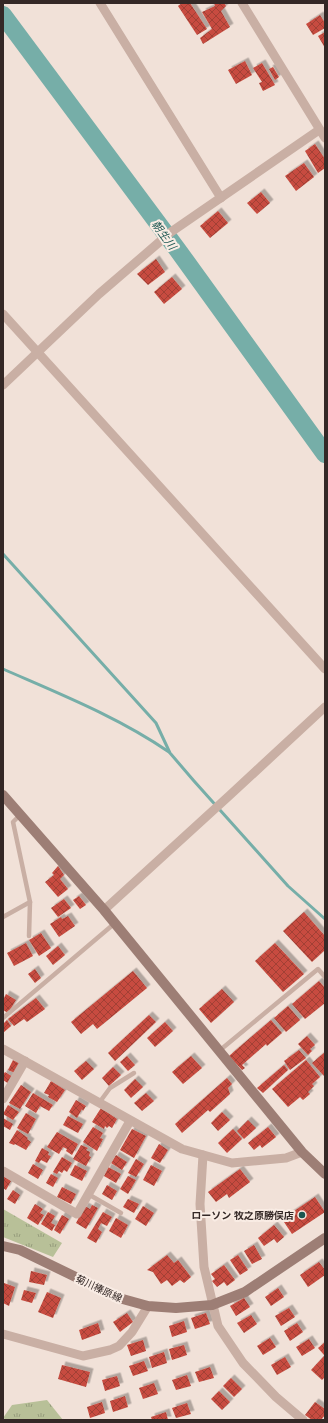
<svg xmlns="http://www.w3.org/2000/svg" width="328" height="1423" viewBox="0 0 328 1423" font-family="Arial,'Noto Sans JP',sans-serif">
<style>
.grass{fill:url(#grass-tufts)}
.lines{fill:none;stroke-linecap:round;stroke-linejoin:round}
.stream{stroke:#76aea8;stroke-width:3}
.river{stroke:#76aea8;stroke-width:18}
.building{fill:url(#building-cross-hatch);filter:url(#shadow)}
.lane{stroke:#c9afa4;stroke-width:4.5}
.street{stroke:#c9afa4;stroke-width:9}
.secondary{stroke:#9d7e75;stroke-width:10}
.poi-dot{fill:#1b5651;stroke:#f9ece4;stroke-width:1.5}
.labels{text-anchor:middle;stroke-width:4;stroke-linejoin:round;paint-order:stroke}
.poi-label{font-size:10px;font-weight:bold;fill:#342826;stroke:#f9ece4;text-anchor:end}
.street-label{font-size:10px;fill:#342826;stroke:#f9ece4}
.water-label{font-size:11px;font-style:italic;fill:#1b5651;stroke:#f9ece4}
</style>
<defs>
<pattern id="grass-tufts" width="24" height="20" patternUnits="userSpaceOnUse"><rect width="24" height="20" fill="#b8c098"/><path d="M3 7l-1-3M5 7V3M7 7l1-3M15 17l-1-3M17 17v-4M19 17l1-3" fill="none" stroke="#969c7c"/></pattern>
<pattern id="building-cross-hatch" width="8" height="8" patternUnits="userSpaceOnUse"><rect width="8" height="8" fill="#c74c3f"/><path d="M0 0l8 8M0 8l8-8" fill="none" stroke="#a23f35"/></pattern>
<filter id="shadow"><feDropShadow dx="3.5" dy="-3.5" stdDeviation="0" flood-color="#0004"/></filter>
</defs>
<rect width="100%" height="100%" fill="#f1e1d8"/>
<g class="grass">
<path d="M 3,1209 L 62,1243 L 53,1257 L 3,1237 Z"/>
<path d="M 47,1400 L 63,1420 L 7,1420 L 3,1418 L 12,1405 Z"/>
</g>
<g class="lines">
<g class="stream">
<path d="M 3,554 L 156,723 L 170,753 L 194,781 L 288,886 L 325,919"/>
<path d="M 3,669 C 60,694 118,717 169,752"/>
</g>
<path class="river" d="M 3,15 L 177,249 L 325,454"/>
</g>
<g class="building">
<path d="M 182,3 L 190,3 L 207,29 L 197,35 L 178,6 Z"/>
<path d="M 214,3 L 224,3 L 226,6 L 221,11 L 230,27 L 203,44 L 200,38 L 212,29 L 202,12 L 215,6 Z"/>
<path d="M 320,15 L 325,23 L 325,28 L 313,35 L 306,24 Z"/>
<path d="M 325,32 L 325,48 L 318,36 Z"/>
<path d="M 245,61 L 252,75 L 236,84 L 228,70 Z"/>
<path d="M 262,63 L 275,85 L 263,91 L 259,83 L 262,82 L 253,68 Z"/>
<path d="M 273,67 L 279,77 L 275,80 L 269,69 Z"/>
<path d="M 315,144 L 325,159 L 325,168 L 318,173 L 305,151 Z"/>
<path d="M 304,163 L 314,177 L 296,191 L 285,176 Z"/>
<path d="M 261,192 L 270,203 L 257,214 L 247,203 Z"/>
<path d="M 218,211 L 228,223 L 210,238 L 200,226 Z"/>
<path d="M 156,259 L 165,272 L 148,285 L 137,274 Z"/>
<path d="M 172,277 L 182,289 L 164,304 L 154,292 Z"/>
<path d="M 58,866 L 64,875 L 60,879 L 68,889 L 58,897 L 45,882 L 54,875 L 52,873 Z"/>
<path d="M 79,896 L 86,905 L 80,909 L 73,900 Z"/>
<path d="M 64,899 L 71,908 L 58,917 L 51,908 Z"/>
<path d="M 304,912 L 325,936 L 325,950 L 312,962 L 283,931 Z"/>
<path d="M 68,916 L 75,926 L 59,937 L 50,924 L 61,917 L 62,919 Z"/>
<path d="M 41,933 L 51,948 L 39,956 L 29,940 Z"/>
<path d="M 26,943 L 33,956 L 14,966 L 7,953 Z"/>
<path d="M 275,943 L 304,974 L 283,992 L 255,961 Z"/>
<path d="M 58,946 L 65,955 L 53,965 L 46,956 Z"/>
<path d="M 35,969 L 41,978 L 35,983 L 28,974 Z"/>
<path d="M 133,971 L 147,988 L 97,1029 L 93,1024 L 81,1034 L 71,1022 Z"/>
<path d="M 319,981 L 325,988 L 325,1003 L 305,1019 L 292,1004 Z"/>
<path d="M 222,989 L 234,1002 L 211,1023 L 199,1009 Z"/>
<path d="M 6,994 L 16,1000 L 8,1013 L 3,1010 L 3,1000 Z"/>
<path d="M 36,998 L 45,1009 L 27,1022 L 24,1019 L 14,1026 L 8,1019 Z"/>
<path d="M 288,1006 L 300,1020 L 286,1032 L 274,1018 Z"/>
<path d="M 149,1015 L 156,1022 L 115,1061 L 108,1053 Z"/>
<path d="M 7,1020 L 11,1026 L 3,1033 L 3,1024 Z"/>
<path d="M 271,1020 L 282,1033 L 267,1046 L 266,1044 L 242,1065 L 245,1068 L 242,1070 L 229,1056 Z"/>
<path d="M 165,1022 L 173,1031 L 155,1047 L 147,1038 Z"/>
<path d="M 307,1036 L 315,1045 L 310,1049 L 312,1051 L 308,1055 L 298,1044 Z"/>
<path d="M 299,1050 L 306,1058 L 290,1070 L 284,1061 Z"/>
<path d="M 325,1052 L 325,1077 L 312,1063 Z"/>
<path d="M 127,1056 L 135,1065 L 128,1071 L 120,1062 Z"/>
<path d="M 191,1056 L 202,1068 L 183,1084 L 172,1072 Z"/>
<path d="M 13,1060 L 20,1064 L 15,1073 L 8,1070 Z"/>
<path d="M 306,1060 L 320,1077 L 312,1084 L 314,1086 L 308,1092 L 310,1094 L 303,1100 L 300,1097 L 288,1107 L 272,1089 Z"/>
<path d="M 86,1061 L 94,1069 L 82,1080 L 74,1071 Z"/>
<path d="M 284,1065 L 288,1070 L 263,1093 L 257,1088 Z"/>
<path d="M 113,1067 L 121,1075 L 109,1086 L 102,1078 Z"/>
<path d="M 5,1072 L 13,1077 L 9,1084 L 3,1080 L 3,1075 Z"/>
<path d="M 227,1078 L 232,1084 L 228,1088 L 230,1094 L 210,1112 L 208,1110 L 182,1133 L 175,1124 Z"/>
<path d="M 135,1079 L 143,1087 L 131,1098 L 124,1090 Z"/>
<path d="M 51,1081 L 65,1090 L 57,1102 L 48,1097 L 49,1095 L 44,1093 Z"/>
<path d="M 21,1085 L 31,1092 L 20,1109 L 9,1103 Z"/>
<path d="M 33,1093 L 53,1105 L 49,1111 L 40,1106 L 36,1113 L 25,1106 Z"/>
<path d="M 146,1093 L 154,1101 L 142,1111 L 134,1103 Z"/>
<path d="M 76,1100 L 86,1106 L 83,1111 L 82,1109 L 77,1118 L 69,1112 Z"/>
<path d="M 8,1105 L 19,1112 L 13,1120 L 3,1114 Z"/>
<path d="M 101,1108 L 117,1119 L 112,1128 L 109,1126 L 107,1128 L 105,1126 L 104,1129 L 92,1122 Z"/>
<path d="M 222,1112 L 230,1120 L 218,1131 L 211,1123 Z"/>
<path d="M 26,1113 L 36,1119 L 28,1134 L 17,1128 Z"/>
<path d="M 68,1116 L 83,1124 L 78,1133 L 63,1125 Z"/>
<path d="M 3,1118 L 13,1124 L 10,1130 L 3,1126 Z"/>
<path d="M 248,1120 L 256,1128 L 244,1139 L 237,1131 Z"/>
<path d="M 93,1127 L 103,1133 L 100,1138 L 103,1139 L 97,1151 L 83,1142 Z"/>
<path d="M 268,1127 L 276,1137 L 262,1148 L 260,1145 L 254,1150 L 248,1143 Z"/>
<path d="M 132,1129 L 146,1136 L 134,1158 L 120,1150 Z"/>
<path d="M 233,1129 L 242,1139 L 227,1153 L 218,1143 Z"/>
<path d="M 17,1130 L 28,1138 L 27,1139 L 31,1142 L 26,1150 L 15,1144 L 14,1145 L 9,1143 Z"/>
<path d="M 57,1132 L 78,1144 L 72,1155 L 66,1151 L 67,1149 L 63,1147 L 59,1154 L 47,1147 Z"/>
<path d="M 159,1144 L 168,1150 L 160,1163 L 151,1158 Z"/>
<path d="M 81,1145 L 88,1148 L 86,1150 L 90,1152 L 89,1156 L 91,1157 L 86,1166 L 73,1159 Z"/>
<path d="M 42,1148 L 49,1152 L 48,1155 L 51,1156 L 47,1163 L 41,1160 L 39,1163 L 35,1161 Z"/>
<path d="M 116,1155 L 127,1162 L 122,1170 L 111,1163 Z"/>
<path d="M 62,1157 L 72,1163 L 67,1172 L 64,1170 L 62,1173 L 59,1171 L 57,1174 L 53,1172 Z"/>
<path d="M 136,1159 L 144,1164 L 136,1177 L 128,1173 Z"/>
<path d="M 33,1164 L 43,1170 L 38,1179 L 28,1173 Z"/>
<path d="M 75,1165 L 87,1171 L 82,1181 L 70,1175 Z"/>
<path d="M 151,1165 L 162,1171 L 154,1186 L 143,1180 Z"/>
<path d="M 108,1167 L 121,1174 L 116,1183 L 104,1176 Z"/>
<path d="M 240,1169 L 250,1182 L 229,1198 L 227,1194 L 216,1202 L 208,1192 Z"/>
<path d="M 51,1174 L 58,1178 L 53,1187 L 46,1183 Z"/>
<path d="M 4,1176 L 11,1181 L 6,1190 L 3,1188 Z"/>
<path d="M 128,1176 L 136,1180 L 128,1194 L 120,1189 Z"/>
<path d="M 107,1185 L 117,1191 L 112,1200 L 102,1194 Z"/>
<path d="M 62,1187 L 76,1194 L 71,1204 L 57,1197 Z"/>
<path d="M 13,1190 L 20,1195 L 15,1204 L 7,1199 Z"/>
<path d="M 315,1197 L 325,1212 L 292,1234 L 282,1219 Z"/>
<path d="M 128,1199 L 139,1204 L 134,1213 L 123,1207 Z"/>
<path d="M 35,1204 L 43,1209 L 40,1213 L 44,1215 L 38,1225 L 27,1218 Z"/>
<path d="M 92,1205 L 98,1208 L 86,1229 L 76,1223 L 85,1206 L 90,1209 Z"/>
<path d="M 143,1206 L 154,1213 L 146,1226 L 135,1219 Z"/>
<path d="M 48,1212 L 55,1216 L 51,1223 L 55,1225 L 52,1231 L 41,1224 Z"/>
<path d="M 103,1212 L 112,1217 L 107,1226 L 101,1223 L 98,1229 L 102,1232 L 96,1243 L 87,1238 Z"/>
<path d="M 62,1215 L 69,1219 L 60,1234 L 54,1230 Z"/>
<path d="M 116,1218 L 128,1225 L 121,1238 L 109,1231 Z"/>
<path d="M 274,1225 L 284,1237 L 277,1243 L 274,1239 L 264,1246 L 258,1238 Z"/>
<path d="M 254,1245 L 262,1259 L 252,1264 L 244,1251 Z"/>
<path d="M 167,1255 L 174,1263 L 178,1260 L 191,1277 L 184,1283 L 180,1280 L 172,1286 L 167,1280 L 161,1284 L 153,1272 L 147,1270 Z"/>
<path d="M 238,1255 L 248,1270 L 240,1275 L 230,1260 Z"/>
<path d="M 319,1262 L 325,1270 L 325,1275 L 308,1287 L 300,1275 Z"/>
<path d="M 224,1265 L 235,1280 L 227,1286 L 224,1282 L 217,1287 L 212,1281 L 215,1279 L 211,1274 Z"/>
<path d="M 31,1271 L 47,1275 L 44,1285 L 29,1282 Z"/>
<path d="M 4,1283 L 15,1287 L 9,1306 L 3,1303 Z"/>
<path d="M 278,1288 L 284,1297 L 271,1306 L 265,1297 Z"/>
<path d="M 24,1290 L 36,1293 L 32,1303 L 21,1300 Z"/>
<path d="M 47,1292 L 61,1298 L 53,1318 L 38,1312 Z"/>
<path d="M 244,1298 L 250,1307 L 236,1316 L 230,1306 Z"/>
<path d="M 289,1308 L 295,1317 L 281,1326 L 275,1316 Z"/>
<path d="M 127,1313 L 133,1322 L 120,1332 L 113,1322 Z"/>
<path d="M 206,1313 L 210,1324 L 195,1329 L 191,1318 Z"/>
<path d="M 251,1315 L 257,1324 L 244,1333 L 237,1323 Z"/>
<path d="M 184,1321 L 187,1332 L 172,1337 L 169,1326 Z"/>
<path d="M 98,1323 L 101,1333 L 82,1340 L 79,1330 Z"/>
<path d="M 297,1323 L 303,1332 L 290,1341 L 284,1331 Z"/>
<path d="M 270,1338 L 276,1347 L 263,1355 L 257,1346 Z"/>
<path d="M 309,1339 L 315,1348 L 302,1356 L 296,1347 Z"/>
<path d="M 143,1340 L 146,1351 L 131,1356 L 127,1345 Z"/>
<path d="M 325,1342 L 325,1354 L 324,1355 L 318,1348 Z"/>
<path d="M 184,1345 L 187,1355 L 172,1360 L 169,1349 Z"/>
<path d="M 164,1352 L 167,1363 L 152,1368 L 149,1357 Z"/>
<path d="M 324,1356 L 325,1377 L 322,1380 L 311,1370 Z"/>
<path d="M 285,1357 L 291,1367 L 277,1375 L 271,1365 Z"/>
<path d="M 144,1361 L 148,1371 L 133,1376 L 129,1366 Z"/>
<path d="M 62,1365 L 90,1372 L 86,1387 L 58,1379 Z"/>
<path d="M 210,1367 L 214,1378 L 199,1382 L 195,1372 Z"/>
<path d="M 187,1375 L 191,1386 L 176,1390 L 172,1380 Z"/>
<path d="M 117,1376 L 120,1386 L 105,1391 L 102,1380 Z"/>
<path d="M 231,1378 L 242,1389 L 234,1397 L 223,1386 Z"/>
<path d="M 154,1383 L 158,1394 L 143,1399 L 139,1388 Z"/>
<path d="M 219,1391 L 230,1402 L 222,1410 L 211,1399 Z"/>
<path d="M 125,1396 L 128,1407 L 113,1412 L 110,1401 Z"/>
<path d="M 102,1402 L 105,1413 L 90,1418 L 87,1407 Z"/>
<path d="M 315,1402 L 325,1409 L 325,1415 L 321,1420 L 312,1420 L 305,1415 Z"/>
<path d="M 187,1403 L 191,1414 L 176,1418 L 172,1408 Z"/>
<path d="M 166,1412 L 168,1420 L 152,1420 L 151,1417 Z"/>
</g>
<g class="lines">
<g class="lane">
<path d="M 20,815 L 13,822 L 30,902 L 29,936"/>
<path d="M 3,917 L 30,902"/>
<path d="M 3,1018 L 115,923"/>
<path d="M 219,1051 L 318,969 L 325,977"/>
<path d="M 99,1103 L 110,1088 L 134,1073"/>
<path d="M 88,1194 L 121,1213"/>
</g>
<g class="street">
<path d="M 100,3 L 221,198"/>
<path d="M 242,3 L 325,138"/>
<path d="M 3,314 L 325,669"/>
<path d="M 3,385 L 99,294 L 171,232 L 319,130"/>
<path d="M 104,910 L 230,795 L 325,707"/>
<path d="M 3,1049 L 182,1149 L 232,1163 L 286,1158 L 302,1152"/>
<path d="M 3,1099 L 25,1061"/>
<path d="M 203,1155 L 200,1204 L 204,1267 L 218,1326 L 243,1363 L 276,1397 L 303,1420"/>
<path d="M 3,1171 L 77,1214 L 130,1121"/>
<path d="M 3,1334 L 83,1356 L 110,1350 L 119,1346 L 132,1332 L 148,1306"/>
</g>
<g class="secondary">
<path d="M 3,795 L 104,910 L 302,1152 L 325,1174"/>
<path d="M 3,1246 L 20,1250 L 119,1298 L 148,1306 L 176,1308 L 212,1305 L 245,1292 L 325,1238"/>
</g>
</g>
<circle class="poi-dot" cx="302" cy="1215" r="4"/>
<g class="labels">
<g class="poi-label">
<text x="294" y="1219">ローソン 牧之原勝俣店</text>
</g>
<g class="street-label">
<text transform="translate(99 1288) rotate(25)" y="4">菊川榛原線</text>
</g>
<g class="water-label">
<text transform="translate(164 235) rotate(54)" y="4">朝生川</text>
</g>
</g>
<rect width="328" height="1423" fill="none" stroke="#342826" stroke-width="8"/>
</svg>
